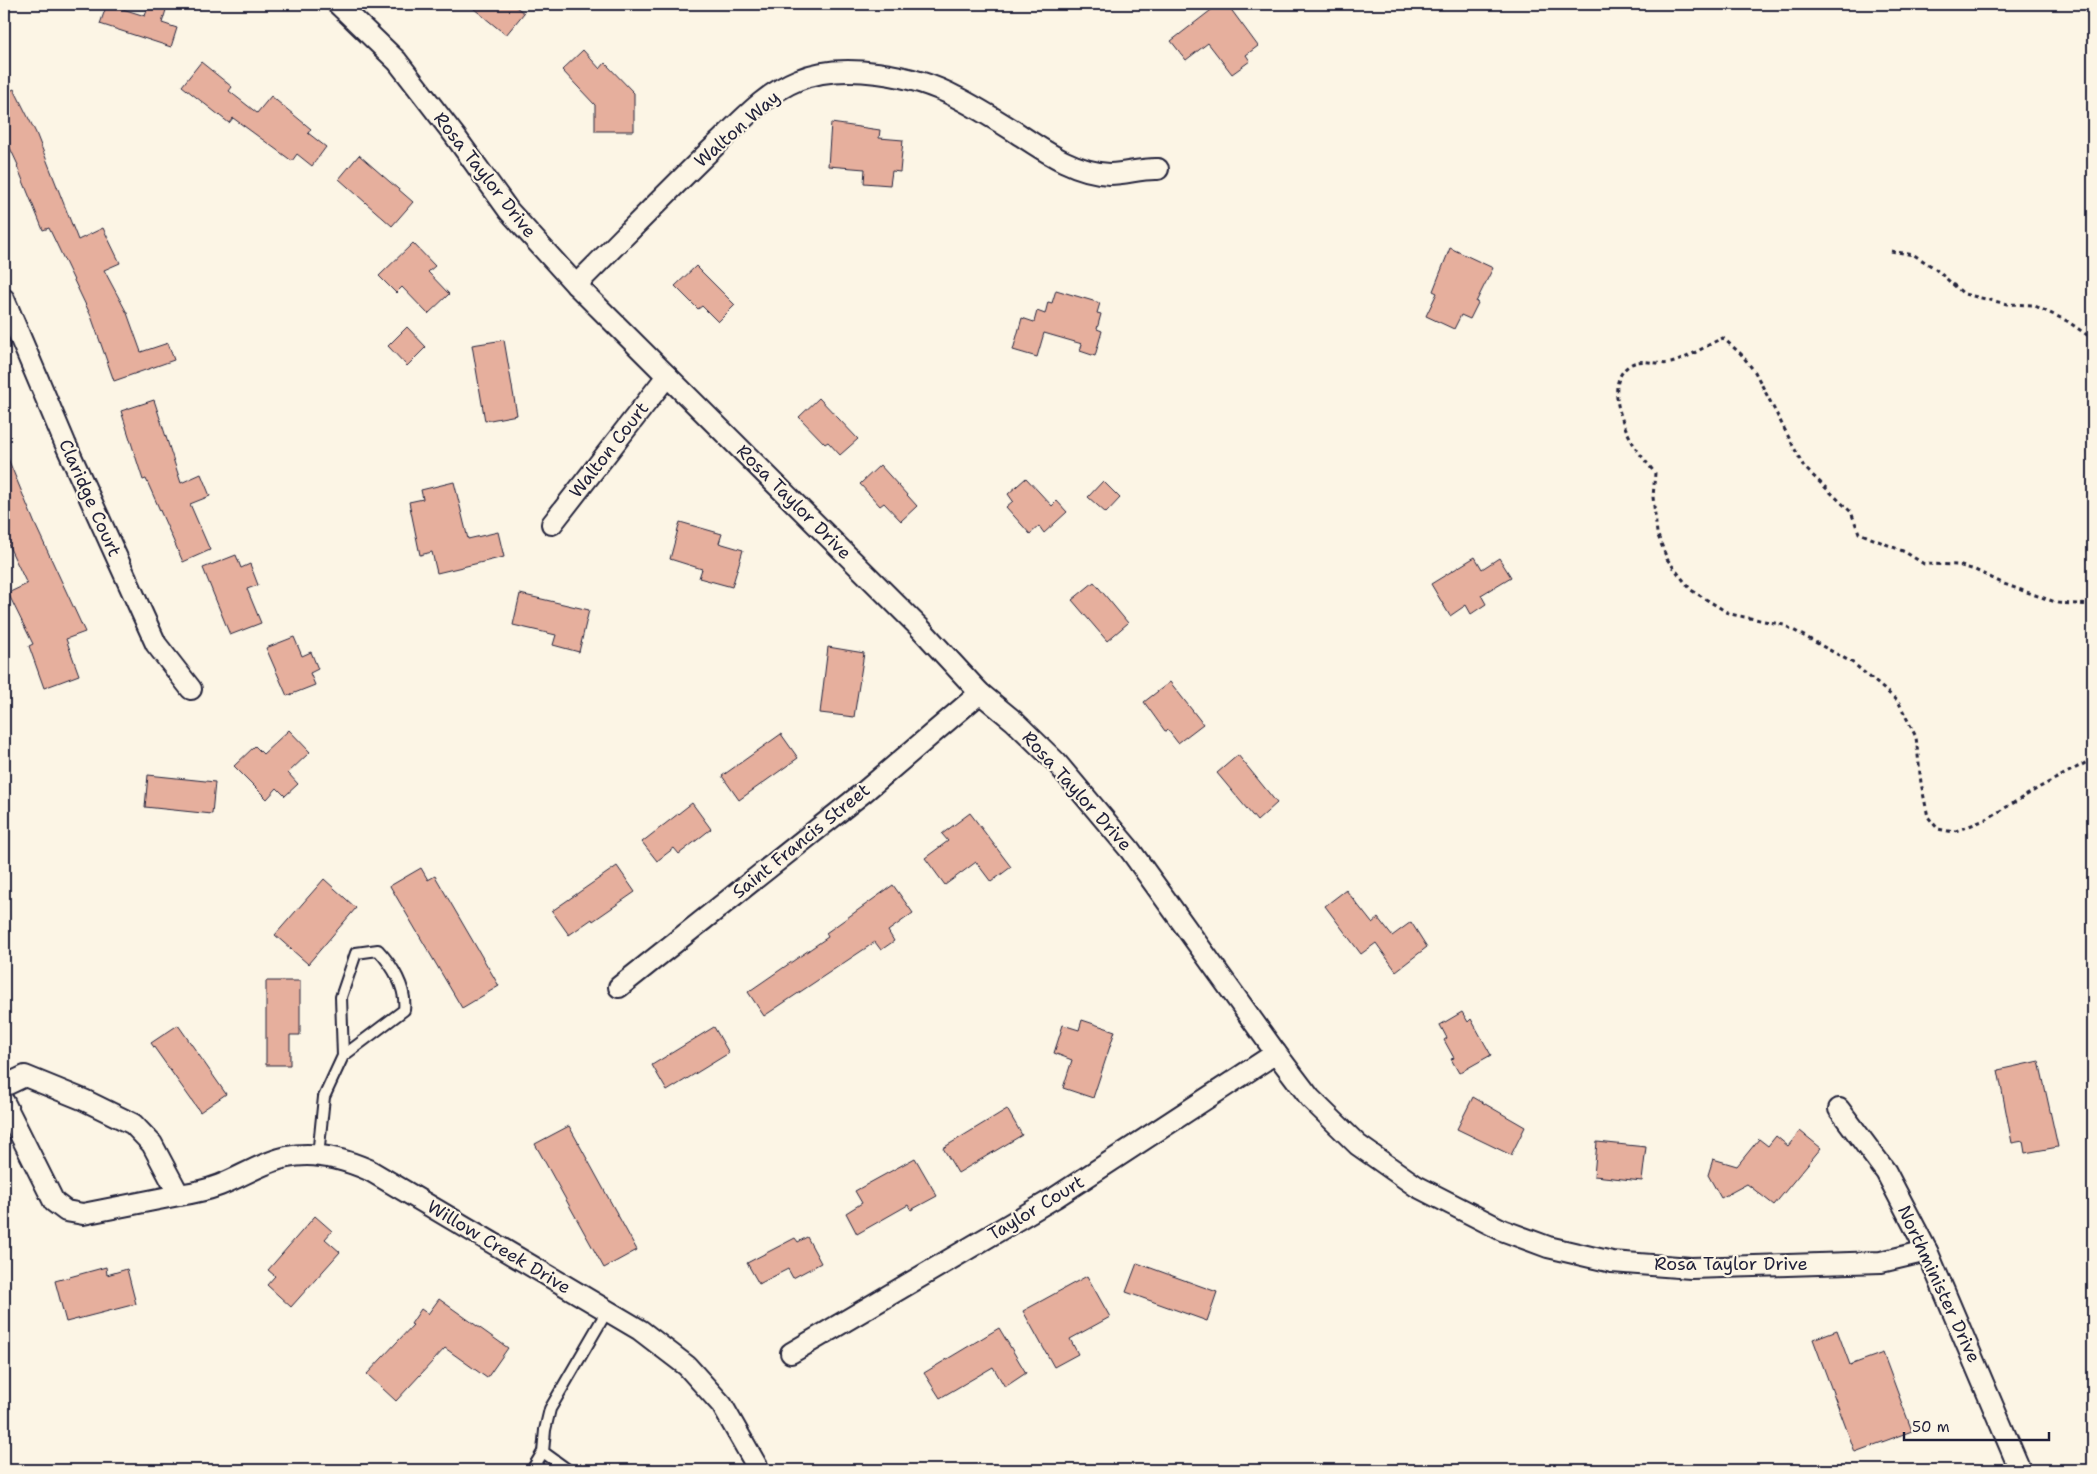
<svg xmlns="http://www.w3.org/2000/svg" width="2097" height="1474" viewBox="0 0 2097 1474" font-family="'Shantell Sans',sans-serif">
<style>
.building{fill:#e6af9d;stroke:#22223b}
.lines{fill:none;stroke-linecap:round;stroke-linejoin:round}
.lane-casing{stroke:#22223b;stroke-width:14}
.street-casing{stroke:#22223b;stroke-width:24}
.path{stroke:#22223b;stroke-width:3;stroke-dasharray:4 4;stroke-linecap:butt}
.lane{stroke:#fcf5e5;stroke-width:10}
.street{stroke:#fcf5e5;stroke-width:20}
.labels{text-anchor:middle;stroke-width:4.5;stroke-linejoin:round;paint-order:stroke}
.street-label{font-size:18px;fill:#22223b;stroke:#fcf5e5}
</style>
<rect width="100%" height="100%" fill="#fcf5e5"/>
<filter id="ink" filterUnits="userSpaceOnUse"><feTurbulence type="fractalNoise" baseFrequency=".02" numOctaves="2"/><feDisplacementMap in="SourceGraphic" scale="10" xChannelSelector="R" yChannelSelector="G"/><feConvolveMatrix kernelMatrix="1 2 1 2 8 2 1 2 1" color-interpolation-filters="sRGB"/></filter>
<g filter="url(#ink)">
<g class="building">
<path d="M 107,4 L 145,16 L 149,4 L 166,10 L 162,23 L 177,28 L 171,47 L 100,24 Z"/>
<path d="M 468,4 L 512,4 L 524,13 L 506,35 Z"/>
<path d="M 1219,4 L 1227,4 L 1258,46 L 1246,55 L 1250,61 L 1232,74 L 1208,43 L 1186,60 L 1171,41 Z"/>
<path d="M 583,50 L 600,69 L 605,63 L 634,93 L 634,131 L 595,131 L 595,105 L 562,70 Z"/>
<path d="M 201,62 L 232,87 L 229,91 L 257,113 L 271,96 L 311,129 L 308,133 L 326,147 L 312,166 L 297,154 L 292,161 L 233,118 L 229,123 L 182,86 Z"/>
<path d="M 14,89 L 36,133 L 78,240 L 103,228 L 120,263 L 104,270 L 127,313 L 141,352 L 168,343 L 174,360 L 114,381 L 91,316 L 49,228 L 43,230 L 17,166 L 18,165 L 4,135 L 4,94 Z"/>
<path d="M 831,123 L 880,130 L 879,138 L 903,140 L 900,172 L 892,171 L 890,185 L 864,183 L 865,169 L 828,166 Z"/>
<path d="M 359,155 L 413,202 L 392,226 L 339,179 Z"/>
<path d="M 413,243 L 435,266 L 428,272 L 449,294 L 428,314 L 402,287 L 396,293 L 379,276 Z"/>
<path d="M 1450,248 L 1493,268 L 1476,302 L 1478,303 L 1470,319 L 1461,315 L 1454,329 L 1426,316 L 1437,293 L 1433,291 Z"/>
<path d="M 696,266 L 735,305 L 718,322 L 702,306 L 698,309 L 675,286 Z"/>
<path d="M 1056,290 L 1100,303 L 1097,313 L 1101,314 L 1097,329 L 1102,331 L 1095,356 L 1080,351 L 1082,344 L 1044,333 L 1037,357 L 1013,350 L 1022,318 L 1034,322 L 1037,311 L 1045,314 L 1048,302 L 1052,303 Z"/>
<path d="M 407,327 L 426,347 L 407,366 L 388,346 Z"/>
<path d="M 504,340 L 517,415 L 485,421 L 472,345 Z"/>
<path d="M 819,398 L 858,439 L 840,455 L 828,442 L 825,444 L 799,417 Z"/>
<path d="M 154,400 L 181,483 L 201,474 L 210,496 L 190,504 L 210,550 L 183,562 L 146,479 L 143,480 L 121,411 Z"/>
<path d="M 4,449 L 35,524 L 85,632 L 66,639 L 79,675 L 44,688 L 29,646 L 33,644 L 8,593 L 27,584 L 4,536 Z"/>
<path d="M 880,465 L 917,506 L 901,521 L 884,503 L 880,506 L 860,484 Z"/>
<path d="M 1026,478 L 1052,506 L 1057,501 L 1067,512 L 1044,533 L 1039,526 L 1030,534 L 1006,507 L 1013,501 L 1008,494 Z"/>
<path d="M 1103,481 L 1120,498 L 1106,513 L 1088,497 Z"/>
<path d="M 454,482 L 468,539 L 498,532 L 504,557 L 437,573 L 432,552 L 420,555 L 409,502 L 423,499 L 421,490 Z"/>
<path d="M 680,522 L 722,534 L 719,543 L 743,550 L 732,587 L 699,578 L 702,569 L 670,559 Z"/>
<path d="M 236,555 L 241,568 L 250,564 L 258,585 L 247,589 L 261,623 L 230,635 L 203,568 Z"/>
<path d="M 1475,557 L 1482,569 L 1499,558 L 1511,577 L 1481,595 L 1486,604 L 1471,614 L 1466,605 L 1450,616 L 1431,584 Z"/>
<path d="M 1094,582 L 1128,623 L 1107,641 L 1072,600 Z"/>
<path d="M 520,594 L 589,610 L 579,652 L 553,645 L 556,635 L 513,625 Z"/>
<path d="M 294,637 L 302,656 L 311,652 L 318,669 L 310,673 L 315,685 L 287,696 L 266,648 Z"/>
<path d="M 828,647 L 864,653 L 854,717 L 820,713 Z"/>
<path d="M 1170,682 L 1203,724 L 1178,743 L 1168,730 L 1165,731 L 1144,702 Z"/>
<path d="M 289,730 L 310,752 L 288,773 L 298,784 L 285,796 L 277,788 L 267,799 L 234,766 L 255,746 L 263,754 Z"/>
<path d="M 781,734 L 798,758 L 739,800 L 722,776 Z"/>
<path d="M 1238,755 L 1277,803 L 1257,821 L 1217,773 Z"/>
<path d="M 148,775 L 215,782 L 212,814 L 145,807 Z"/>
<path d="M 692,803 L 711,829 L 679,854 L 674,848 L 657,861 L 642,842 Z"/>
<path d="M 970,813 L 1011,867 L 991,882 L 976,862 L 945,885 L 925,858 L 948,841 L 942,834 Z"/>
<path d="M 617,866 L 635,892 L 593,921 L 592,919 L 569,935 L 552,911 Z"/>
<path d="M 421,868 L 428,880 L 435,876 L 499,986 L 462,1008 L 390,886 Z"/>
<path d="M 324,879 L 356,908 L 308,964 L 275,935 Z"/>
<path d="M 893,885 L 913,913 L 888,931 L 894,941 L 881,950 L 875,942 L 764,1016 L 748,992 L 828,937 L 826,933 Z"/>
<path d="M 1346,890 L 1372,923 L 1378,918 L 1392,936 L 1411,922 L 1427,947 L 1396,971 L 1376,943 L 1361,954 L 1325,906 Z"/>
<path d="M 266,981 L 300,981 L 300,1035 L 290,1035 L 290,1065 L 266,1065 Z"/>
<path d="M 1462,1012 L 1468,1022 L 1471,1019 L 1491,1055 L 1459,1073 L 1451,1059 L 1454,1058 L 1444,1040 L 1447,1038 L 1440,1025 Z"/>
<path d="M 1082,1020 L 1115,1031 L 1093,1098 L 1063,1088 L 1072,1060 L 1054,1053 L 1063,1025 L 1079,1030 Z"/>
<path d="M 178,1025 L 226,1094 L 200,1112 L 151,1043 Z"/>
<path d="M 714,1027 L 729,1053 L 667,1091 L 652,1065 Z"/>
<path d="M 2039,1061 L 2058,1147 L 2025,1153 L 2023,1141 L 2012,1143 L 1998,1070 Z"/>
<path d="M 1473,1097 L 1525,1127 L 1511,1155 L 1457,1129 Z"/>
<path d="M 1007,1109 L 1022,1135 L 958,1173 L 943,1148 Z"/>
<path d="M 569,1126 L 637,1250 L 604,1268 L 535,1144 Z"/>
<path d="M 1800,1131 L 1821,1148 L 1774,1205 L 1747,1184 L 1721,1198 L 1708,1175 L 1713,1159 L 1737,1166 L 1759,1139 L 1768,1146 L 1776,1136 L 1788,1146 Z"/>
<path d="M 1597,1142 L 1646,1147 L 1642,1181 L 1594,1176 Z"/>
<path d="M 915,1158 L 937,1196 L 911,1210 L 908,1205 L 857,1234 L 846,1213 L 862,1203 L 855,1191 Z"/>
<path d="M 315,1216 L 332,1231 L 325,1239 L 340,1252 L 291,1307 L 267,1285 L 275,1276 L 268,1270 Z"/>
<path d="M 807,1237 L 821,1263 L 793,1278 L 788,1269 L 759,1284 L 747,1263 L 795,1238 L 798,1242 Z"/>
<path d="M 1137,1263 L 1217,1292 L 1207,1321 L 1126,1292 Z"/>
<path d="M 106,1267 L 107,1275 L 127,1269 L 136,1304 L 66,1322 L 55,1281 Z"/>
<path d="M 1087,1276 L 1110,1317 L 1070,1339 L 1078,1354 L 1054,1367 L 1023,1311 Z"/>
<path d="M 439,1299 L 508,1348 L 487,1378 L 445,1348 L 396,1401 L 367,1374 L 413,1325 L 411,1324 L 421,1309 L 428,1314 Z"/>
<path d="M 999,1328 L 1026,1373 L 1005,1387 L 993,1367 L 940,1398 L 924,1373 Z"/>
<path d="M 1837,1330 L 1850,1365 L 1883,1353 L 1912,1431 L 1855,1452 L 1813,1339 Z"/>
</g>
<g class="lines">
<defs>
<g id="lane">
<path d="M 318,1156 L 324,1097 L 343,1056 L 404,1010 C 407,988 392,965 378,950 L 356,953 L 341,997 L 343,1056"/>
<path d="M 532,1470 L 543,1452"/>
<path d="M 568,1470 L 543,1452 L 545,1430 L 550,1409 L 607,1311"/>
</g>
<g id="street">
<path d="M 338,4 L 397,61 L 455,136 L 509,211 L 576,285 L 919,627 L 980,693 L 1014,721 L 1056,762 L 1130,850 L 1276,1053 L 1310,1098 L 1358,1145 L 1416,1186 L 1502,1230 L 1548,1247 L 1612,1262 L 1691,1268 L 1881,1262 L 1927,1251"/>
<path d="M 576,285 C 623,238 670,189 718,143 C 742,120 766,93 798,80 C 842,61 915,75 956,97 C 976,107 995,119 1014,131 C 1043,150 1074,173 1110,174 C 1126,174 1142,168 1158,169"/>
<path d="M 4,299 L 65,443 L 156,644 L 191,689"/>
<path d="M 552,524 L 667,376"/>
<path d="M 619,987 L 864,792 L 980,693"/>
<path d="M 4,1086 L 25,1076 L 84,1100 L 133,1124 L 152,1144 L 179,1195 L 83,1214 L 66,1211 L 54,1202 L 4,1102"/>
<path d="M 1839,1109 L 1886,1172 L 1927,1251 L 2020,1470"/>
<path d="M 179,1195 C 193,1193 207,1190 220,1185 C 243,1176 263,1162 287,1157 C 315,1151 344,1159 369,1170 L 640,1330 L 687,1366 L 722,1405 L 759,1470"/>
<path d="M 791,1353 L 1056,1197 L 1276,1053"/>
</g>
</defs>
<use href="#lane" class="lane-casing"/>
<use href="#street" class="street-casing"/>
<g class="path">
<path d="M 1891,251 L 1914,255 L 1933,267 L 1964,294 L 2007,304 L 2033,305 L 2067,321 L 2093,339"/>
<path d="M 2093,605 L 2058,603 L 2004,584 L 1975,570 L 1958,565 L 1924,564 L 1905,552 L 1859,533 L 1851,512 L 1804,467 L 1755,372 L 1741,354 L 1723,338 C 1706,345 1689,358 1671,363 C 1658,366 1642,357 1630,365 C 1604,382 1622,424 1634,445 C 1640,455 1648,464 1655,473 L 1653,497 L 1657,533 L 1667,559 L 1691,590 L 1730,614 L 1784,625 L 1853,663 L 1898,701 L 1916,737 L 1921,783 L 1928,817 L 1938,829 L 1953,832 L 1985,820 L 2040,787 L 2093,759"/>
</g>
<use href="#lane" class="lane"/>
<use href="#street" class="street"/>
</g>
</g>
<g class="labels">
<g class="street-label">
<text transform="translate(737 129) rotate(-41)" y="6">Walton Way</text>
<text transform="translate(485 175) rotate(52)" y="6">Rosa Taylor Drive</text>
<text transform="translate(609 450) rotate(-52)" y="6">Walton Court</text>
<text transform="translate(90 498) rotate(66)" y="6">Claridge Court</text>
<text transform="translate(794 502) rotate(45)" y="6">Rosa Taylor Drive</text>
<text transform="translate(1077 791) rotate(48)" y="6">Rosa Taylor Drive</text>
<text transform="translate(801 841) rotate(-39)" y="6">Saint Francis Street</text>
<text transform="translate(1036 1208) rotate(-31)" y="6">Taylor Court</text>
<text transform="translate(499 1247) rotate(31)" y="6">Willow Creek Drive</text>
<text x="1731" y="1270">Rosa Taylor Drive</text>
<text transform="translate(1939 1284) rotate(65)" y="6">Northminister Drive</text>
</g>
</g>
<rect width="2097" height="1474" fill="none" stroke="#fcf5e5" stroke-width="20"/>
<rect x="10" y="10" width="2077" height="1454" fill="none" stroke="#22223b" stroke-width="2" filter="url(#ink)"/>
<path d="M1904 1432v8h145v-8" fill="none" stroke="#22223b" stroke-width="2.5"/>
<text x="1912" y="1432" font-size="15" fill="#22223b" stroke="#fcf5e5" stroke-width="4" paint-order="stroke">50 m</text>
</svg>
